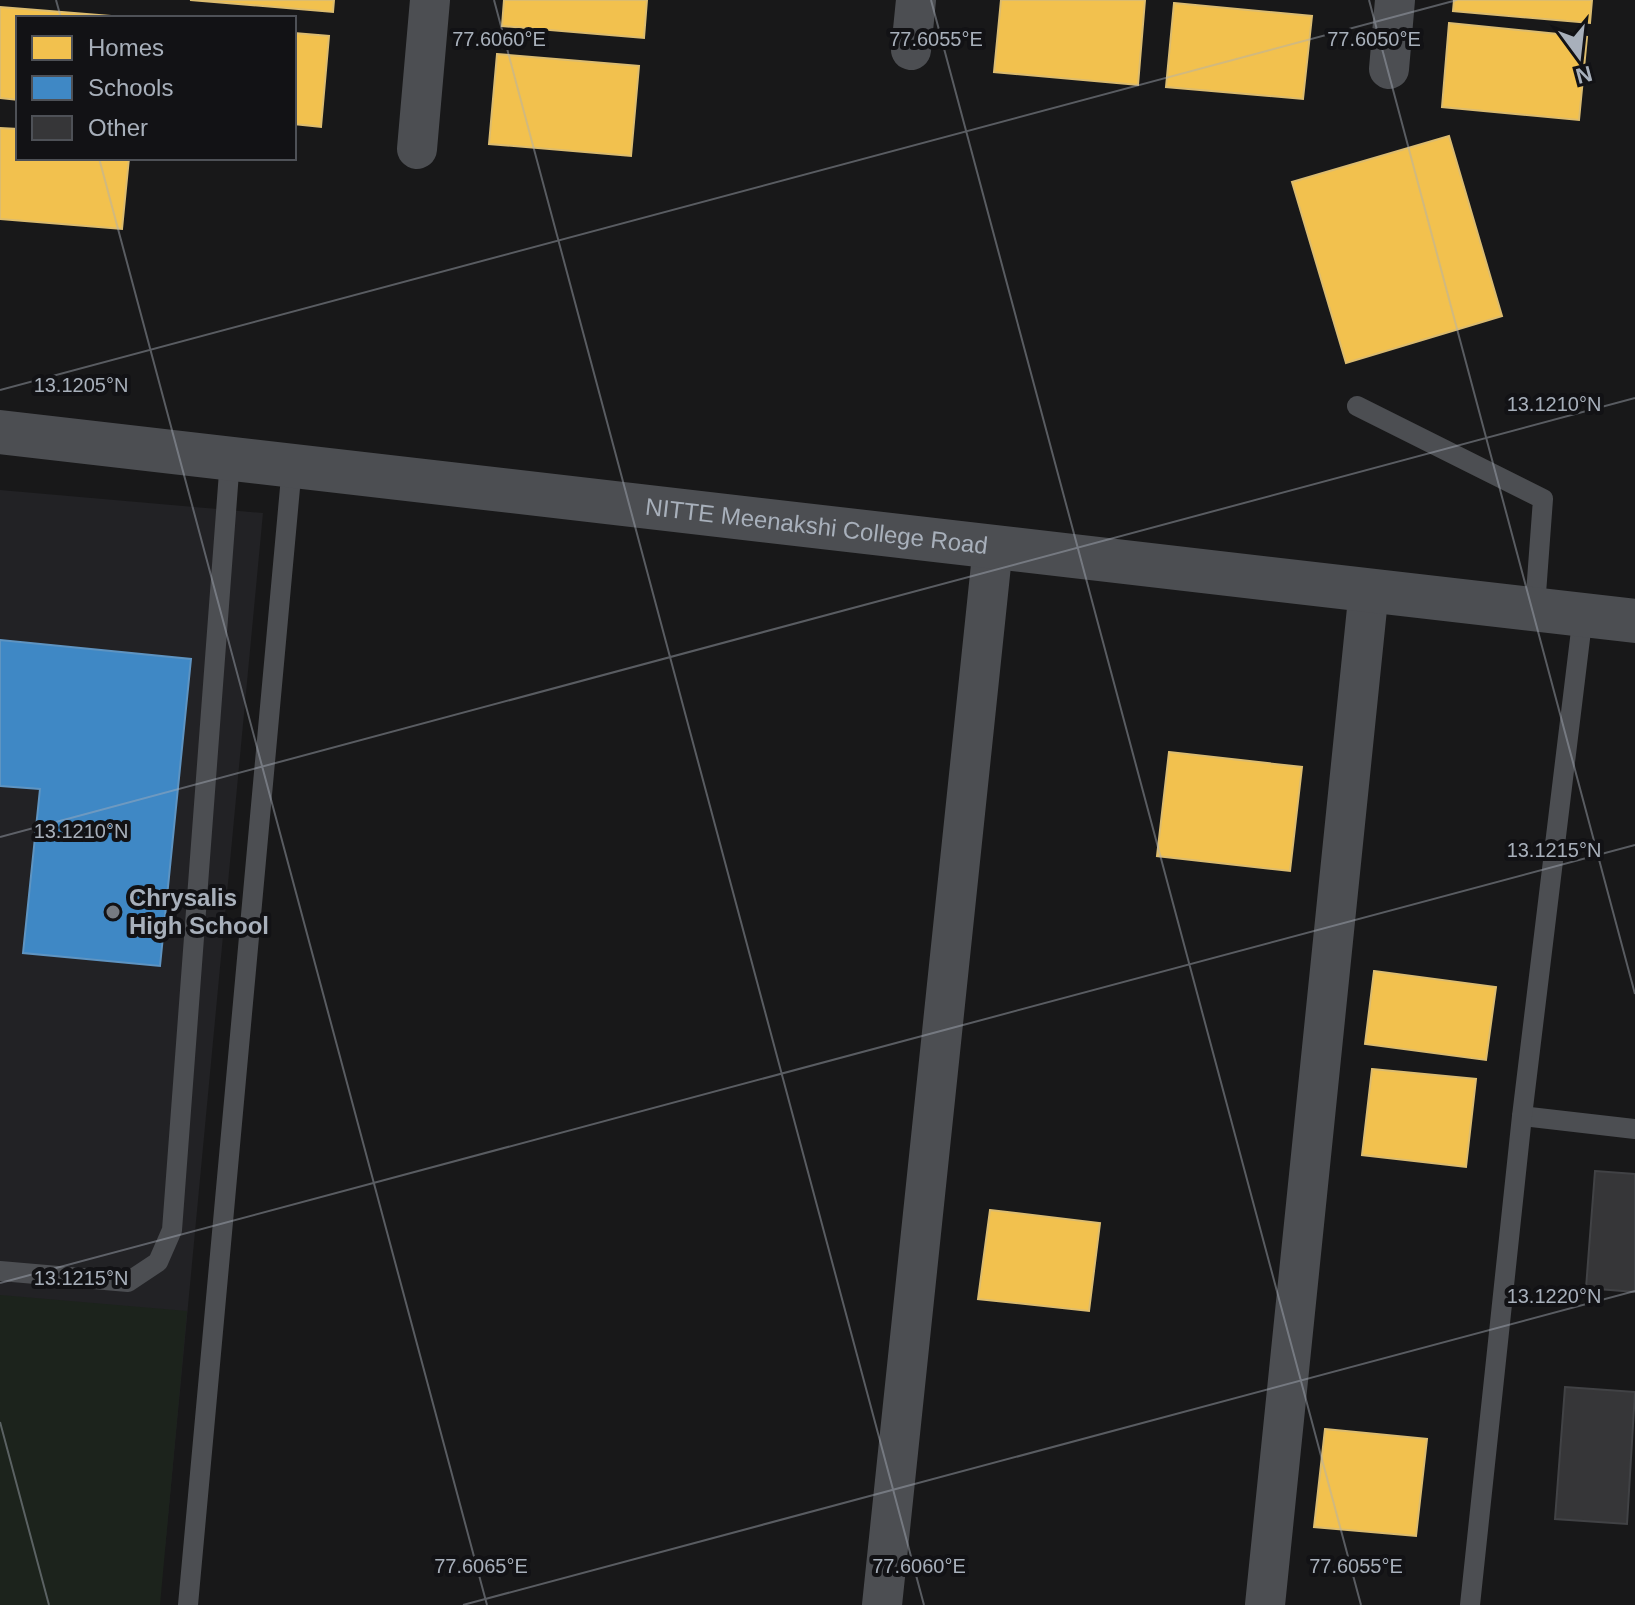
<svg xmlns="http://www.w3.org/2000/svg" width="1635" height="1605" viewBox="0 0 1635 1605" font-family="Helvetica,sans-serif">
<style>
.built{fill:#222225}
.green{fill:#1c231c}
.homes{fill:#f2c14e;stroke:#dcbc6f;stroke-width:2}
.schools{fill:#3f88c5;stroke:#5e94c2;stroke-width:2}
.building{fill:#363638;stroke:#414245;stroke-width:2}
.lines{fill:none;stroke-linecap:round;stroke-linejoin:round}
.service{stroke:#4c4e52;stroke-width:20}
.minor{stroke:#4c4e52;stroke-width:40}
.tertiary{stroke:#4c4e52;stroke-width:44}
.ticks{fill:none;stroke:#a8b0bb;stroke-width:2;stroke-opacity:0.45}
.poi-dot{fill:#767b82;stroke:#121215;stroke-width:3}
.labels{text-anchor:middle;stroke-width:8;stroke-linejoin:round;paint-order:stroke}
.street-label{font-size:24px;fill:#a8b0bb;stroke:#121215}
.poi-label{font-size:24px;font-weight:bold;fill:#a8b0bb;stroke:#121215;text-anchor:start}
.ticks-label{font-size:20px;text-anchor:middle;fill:#a8b0bb;stroke:#121215;stroke-width:8;stroke-linejoin:round;paint-order:stroke}
</style>
<rect width="100%" height="100%" fill="#181819"/>
<path class="built" d="M 0,490 L 263,513 L 165,1549 L 0,1534 Z"/>
<path class="green" d="M 0,1295 L 187,1311 L 160,1605 L 0,1605 Z"/>
<g class="homes">
<path d="M 190,0 L 334,0 L 333,12 Z"/>
<path d="M 504,0 L 647,0 L 644,38 L 502,26 Z"/>
<path d="M 1001,0 L 1145,0 L 1138,85 L 994,72 Z"/>
<path d="M 1454,0 L 1592,0 L 1590,23 L 1453,11 Z"/>
<path d="M 1174,3 L 1312,16 L 1303,99 L 1166,87 Z"/>
<path d="M 0,7 L 136,18 L 18,18 L 18,100 L 0,98 Z"/>
<path d="M 1449,23 L 1587,37 L 1579,120 L 1442,107 Z"/>
<path d="M 294,33 L 329,36 L 321,127 L 294,124 Z"/>
<path d="M 497,54 L 639,66 L 631,156 L 489,144 Z"/>
<path d="M 0,128 L 18,129 L 18,158 L 129,158 L 122,229 L 0,219 Z"/>
<path d="M 1449,136 L 1502,316 L 1346,363 L 1292,182 Z"/>
<path d="M 1169,752 L 1302,767 L 1290,871 L 1157,856 Z"/>
<path d="M 1374,971 L 1496,987 L 1486,1060 L 1365,1044 Z"/>
<path d="M 1372,1069 L 1476,1079 L 1466,1167 L 1362,1155 Z"/>
<path d="M 990,1210 L 1100,1223 L 1089,1311 L 978,1299 Z"/>
<path d="M 1325,1429 L 1427,1439 L 1416,1536 L 1314,1527 Z"/>
</g>
<path class="schools" d="M 0,640 L 191,659 L 160,966 L 23,953 L 40,789 L 0,786 Z"/>
<g class="building">
<path d="M 1595,1171 L 1635,1174 L 1635,1292 L 1586,1288 Z"/>
<path d="M 1565,1387 L 1635,1392 L 1627,1524 L 1555,1519 Z"/>
</g>
<g class="lines">
<g class="service">
<path d="M 1357,406 L 1543,499 L 1535,607"/>
<path d="M 1522,1116 L 1635,1129"/>
<path d="M 0,1271 L 128,1282 L 158,1262 L 172,1230 L 230,459"/>
<path d="M 188,1605 L 292,466"/>
<path d="M 1470,1605 L 1522,1116 L 1583,614"/>
</g>
<g class="minor">
<path d="M 911,50 L 916,0"/>
<path d="M 1389,69 L 1395,0"/>
<path d="M 417,149 L 430,0"/>
<path d="M 882,1605 L 993,546"/>
<path d="M 1265,1605 L 1369,589"/>
</g>
<path class="tertiary" id="s1" d="M 0,432 L 1635,621"/>
</g>
<path class="ticks" d="M 56,0 L 61,18M 494,0 L 924,1605M 931,0 L 1361,1605M 1369,0 L 1635,994M 99,158 L 487,1605M 0,390 L 1457,0M 0,837 L 1635,398M 0,1283 L 1635,845M 0,1422 L 49,1605M 463,1605 L 1635,1291"/>
<circle class="poi-dot" cx="113" cy="912" r="8"/>
<g class="labels">
<g class="street-label">
<text dy="8" stroke="none"><textPath href="#s1" startOffset="822">NITTE Meenakshi College Road</textPath></text>
</g>
<g class="poi-label">
<text x="129" y="906">Chrysalis<tspan x="129" dy="28">High School</tspan></text>
</g>
</g>
<g class="ticks-label">
<text x="499" y="46">77.6060°E</text>
<text x="936" y="46">77.6055°E</text>
<text x="1374" y="46">77.6050°E</text>
<text x="81" y="392">13.1205°N</text>
<text x="1554" y="411">13.1210°N</text>
<text x="81" y="838">13.1210°N</text>
<text x="1554" y="857">13.1215°N</text>
<text x="81" y="1285">13.1215°N</text>
<text x="1554" y="1303">13.1220°N</text>
<text x="481" y="1573">77.6065°E</text>
<text x="919" y="1573">77.6060°E</text>
<text x="1356" y="1573">77.6055°E</text>
</g>
<rect x="16" y="16" width="280" height="144" fill="#121215" stroke="#4e5157" stroke-width="2"/>
<rect x="32" y="36" width="40" height="24" fill="#f2c14e" stroke="#4e5157" stroke-width="2"/>
<text x="88" y="56" font-size="24" fill="#a8b0bb">Homes</text>
<rect x="32" y="76" width="40" height="24" fill="#3f88c5" stroke="#4e5157" stroke-width="2"/>
<text x="88" y="96" font-size="24" fill="#a8b0bb">Schools</text>
<rect x="32" y="116" width="40" height="24" fill="#363638" stroke="#4e5157" stroke-width="2"/>
<text x="88" y="136" font-size="24" fill="#a8b0bb">Other</text>
<g transform="translate(1579 56) rotate(165)" stroke="#121215" stroke-width="6" paint-order="stroke">
<path d="M0-6L14 30L0 20L-14 30Z" fill="#a8b0bb"/>
<text y="-12" font-size="22" font-weight="bold" text-anchor="middle" fill="#a8b0bb">N</text>
</g>
</svg>
